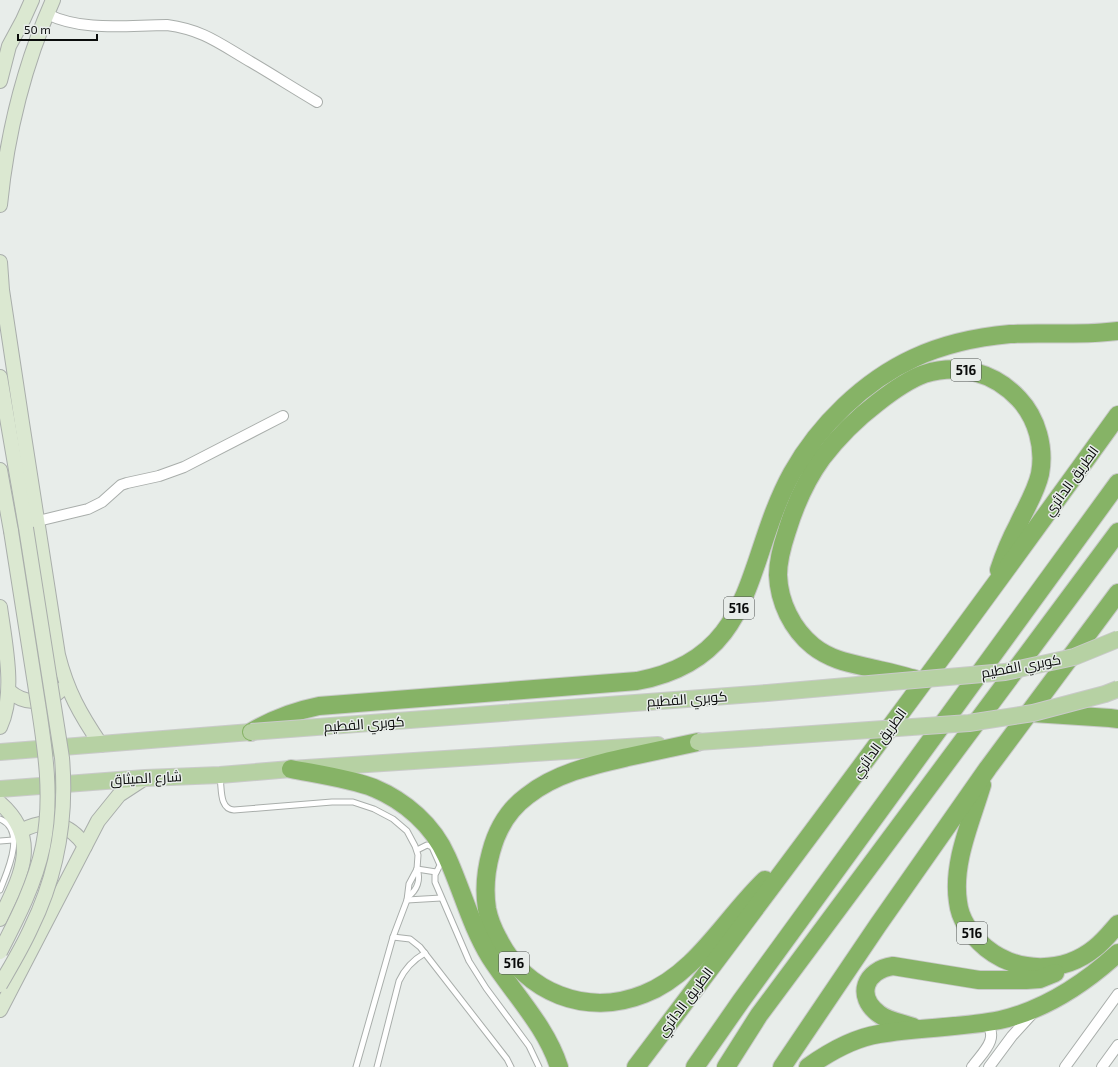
<svg xmlns="http://www.w3.org/2000/svg" width="1118" height="1067" viewBox="0 0 1118 1067" font-family="'Exo 2',Cairo,sans-serif">
<style>
.lines{fill:none;stroke-linecap:round;stroke-linejoin:round}
.lane-casing{stroke:#a9aeab;stroke-width:7}
.street-casing{stroke:#a9aeab;stroke-width:12}
.secondary-casing{stroke:#a9aeab;stroke-width:16}
.primary-casing{stroke:#c9cac9;stroke-width:18}
.highway-casing{stroke:#c9cac9;stroke-width:20}
.lane{stroke:#fff;stroke-width:5}
.street{stroke:#fff;stroke-width:10}
.secondary{stroke:#dbe8d1;stroke-width:14}
.primary{stroke:#b6d1a3;stroke-width:16}
.highway{stroke:#86b366;stroke-width:18}
.secondary-bridge-casing{stroke:#a9aeab;stroke-width:16;stroke-linecap:butt}
.primary-bridge-casing{stroke:#c9cac9;stroke-width:18;stroke-linecap:butt}
.secondary-bridge{stroke:#dbe8d1;stroke-width:14}
.primary-bridge{stroke:#b6d1a3;stroke-width:16}
.labels{text-anchor:middle;stroke-width:3;stroke-linejoin:round;paint-order:stroke}
.shield{fill:#e8edea;stroke:#4d504e;stroke-width:1}
.shield-label{font-size:13px;font-weight:bold;fill:#0a0c0b}
.street-label{font-size:14px;fill:#0a0c0b;stroke:#e8edea}
</style>
<rect width="100%" height="100%" fill="#e8edea"/>
<g class="lines">
<defs>
<g id="lane">
<path d="M 220,778 C 222,788 219,809 234,810 L 332,802 L 353,802 L 374,809 L 393,819 L 407,831 L 415,846 L 418,855 L 417,869 L 409,884 L 407,900 L 393,937 L 356,1067"/>
<path d="M 0,819 C 27,830 7,872 0,890"/>
<path d="M 0,841 L 13,840"/>
<path d="M 417,850 L 427,845 L 432,847 L 440,865 L 435,875 L 435,882 L 469,961 L 486,988 L 529,1046 L 539,1067"/>
<path d="M 417,869 L 436,872"/>
<path d="M 408,897 C 417,890 421,880 417,869"/>
<path d="M 407,900 L 441,898"/>
<path d="M 393,937 L 410,939 L 420,947 L 507,1059 L 511,1067"/>
<path d="M 377,1067 L 399,981 C 405,968 413,960 425,953"/>
</g>
<g id="street">
<path d="M 47,14 C 83,32 128,25 167,25 C 204,30 220,44 251,62 C 273,75 295,89 317,102"/>
<path d="M 38,521 L 88,509 L 102,502 L 121,485 L 127,483 L 159,476 L 184,467 L 283,416"/>
<path d="M 972,1067 C 982,1053 1001,1038 985,1022"/>
<path d="M 989,1067 L 1012,1036 L 1033,1013"/>
<path d="M 1065,1067 L 1118,994"/>
<path d="M 1102,1067 L 1118,1045"/>
</g>
<g id="secondary">
<path d="M 0,81 L 9,46 L 23,20 L 32,0"/>
<path d="M 0,205 C 7,134 24,65 53,0"/>
<path d="M 0,262 L 2,290 L 22,423 L 58,655 C 67,691 80,714 101,745"/>
<path d="M 0,377 L 26,528"/>
<path d="M 0,470 L 11,531"/>
<path d="M 0,607 C 5,644 16,693 0,727"/>
<path d="M 9,691 C 25,705 46,705 62,689"/>
<path d="M 0,803 C 42,840 20,877 0,919"/>
<path d="M 21,831 C 45,817 70,823 85,846"/>
<path d="M 0,1010 L 98,821 L 119,795 L 145,778"/>
</g>
<g id="primary">
<path d="M 0,752 L 251,732"/>
<path d="M 0,789 L 145,778 L 220,775 L 291,769 L 658,745"/>
</g>
<g id="highway">
<path d="M 915,679 C 903,676 891,672 879,670 C 856,664 833,662 813,646 C 792,629 779,602 778,575 C 778,560 782,546 787,531 C 795,505 806,480 822,458 C 838,437 856,419 877,403 C 891,392 907,380 924,374 C 959,363 994,372 1019,399 C 1037,418 1045,448 1040,474 C 1036,492 1025,509 1018,525 C 1010,540 1004,555 999,570"/>
<path d="M 1033,713 L 1110,718 L 1118,719"/>
<path d="M 251,732 C 273,719 294,711 319,706 L 637,681 C 758,659 744,560 792,473 C 819,425 864,381 914,358 C 944,344 977,337 1010,334 C 1046,332 1082,336 1118,331"/>
<path d="M 698,742 C 674,747 651,752 628,757 C 593,765 556,773 527,796 C 508,810 497,829 491,852 C 486,870 484,890 487,909 C 489,919 493,929 498,938 C 525,993 587,1017 644,994 C 696,974 726,917 765,880"/>
<path d="M 291,769 C 316,774 351,779 374,788 C 405,801 433,825 447,857 C 462,890 471,926 490,957 C 513,993 546,1026 559,1067"/>
<path d="M 982,785 C 971,822 952,863 958,902 C 960,920 972,936 986,948 C 1017,973 1063,974 1095,948 C 1104,941 1111,932 1118,924"/>
<path d="M 913,1027 C 902,1023 888,1021 879,1014 C 855,996 865,970 893,966 L 979,980 L 1026,980 L 1040,979 L 1055,973"/>
<path d="M 636,1067 C 799,851 960,635 1118,415"/>
<path d="M 695,1067 L 741,1001 L 1118,483"/>
<path d="M 726,1067 L 759,1015 L 1118,532"/>
<path d="M 782,1067 L 878,925 L 988,768 L 1118,593"/>
<path d="M 808,1067 C 829,1052 854,1038 879,1034 C 919,1027 960,1028 1000,1020 C 1045,1010 1084,984 1118,953"/>
</g>
</defs>
<use href="#lane" class="lane-casing"/>
<use href="#street" class="street-casing"/>
<use href="#secondary" class="secondary-casing"/>
<use href="#primary" class="primary-casing"/>
<use href="#highway" class="highway-casing"/>
<use href="#lane" class="lane"/>
<use href="#street" class="street"/>
<use href="#secondary" class="secondary"/>
<use href="#primary" class="primary"/>
<use href="#highway" class="highway"/>
<defs>
<g id="secondary-bridge">
<path d="M 0,952 C 18,917 35,884 43,846 C 54,791 43,737 35,684 C 27,633 19,582 11,531"/>
<path d="M 0,985 C 11,966 22,948 31,928 C 57,875 67,817 62,758 L 26,528"/>
</g>
<g id="primary-bridge">
<path d="M 251,732 L 767,693 L 1005,672 L 1074,657 L 1118,639"/>
<path d="M 698,742 L 969,723 L 1033,713 L 1105,694 L 1118,689"/>
</g>
</defs>
<use href="#secondary-bridge" class="secondary-bridge-casing"/>
<use href="#primary-bridge" class="primary-bridge-casing"/>
<use href="#secondary-bridge" class="secondary-bridge"/>
<use href="#primary-bridge" class="primary-bridge"/>
</g>
<g class="labels">
<g class="shield">
<rect x="951" y="359" width="30" height="22" rx="3"/>
<rect x="724" y="597" width="30" height="22" rx="3"/>
<rect x="957" y="922" width="30" height="22" rx="3"/>
<rect x="499" y="952" width="30" height="22" rx="3"/>
</g>
<g class="shield-label">
<text x="966" y="375">516</text>
<text x="739" y="613">516</text>
<text x="972" y="938">516</text>
<text x="514" y="968">516</text>
</g>
<g class="street-label">
<text transform="translate(1071 481) rotate(-54)" y="5">الطريق الدائري</text>
<text transform="translate(1021 666) rotate(-10)" y="5">كوبري الفطيم</text>
<text transform="translate(687 699) rotate(-4)" y="5">كوبري الفطيم</text>
<text transform="translate(364 724) rotate(-4)" y="5">كوبري الفطيم</text>
<text transform="translate(879 743) rotate(-54)" y="5">الطريق الدائري</text>
<text transform="translate(146 778) rotate(-3)" y="5">شارع الميثاق</text>
<text transform="translate(685 1002) rotate(-53)" y="5">الطريق الدائري</text>
</g>
</g>
<path d="M18 34v6h79v-6" fill="none" stroke="#0a0c0b" stroke-width="2"/>
<text x="24" y="34" font-size="12" fill="#0a0c0b" stroke="#e8edea" stroke-width="3" paint-order="stroke">50 m</text>
</svg>
